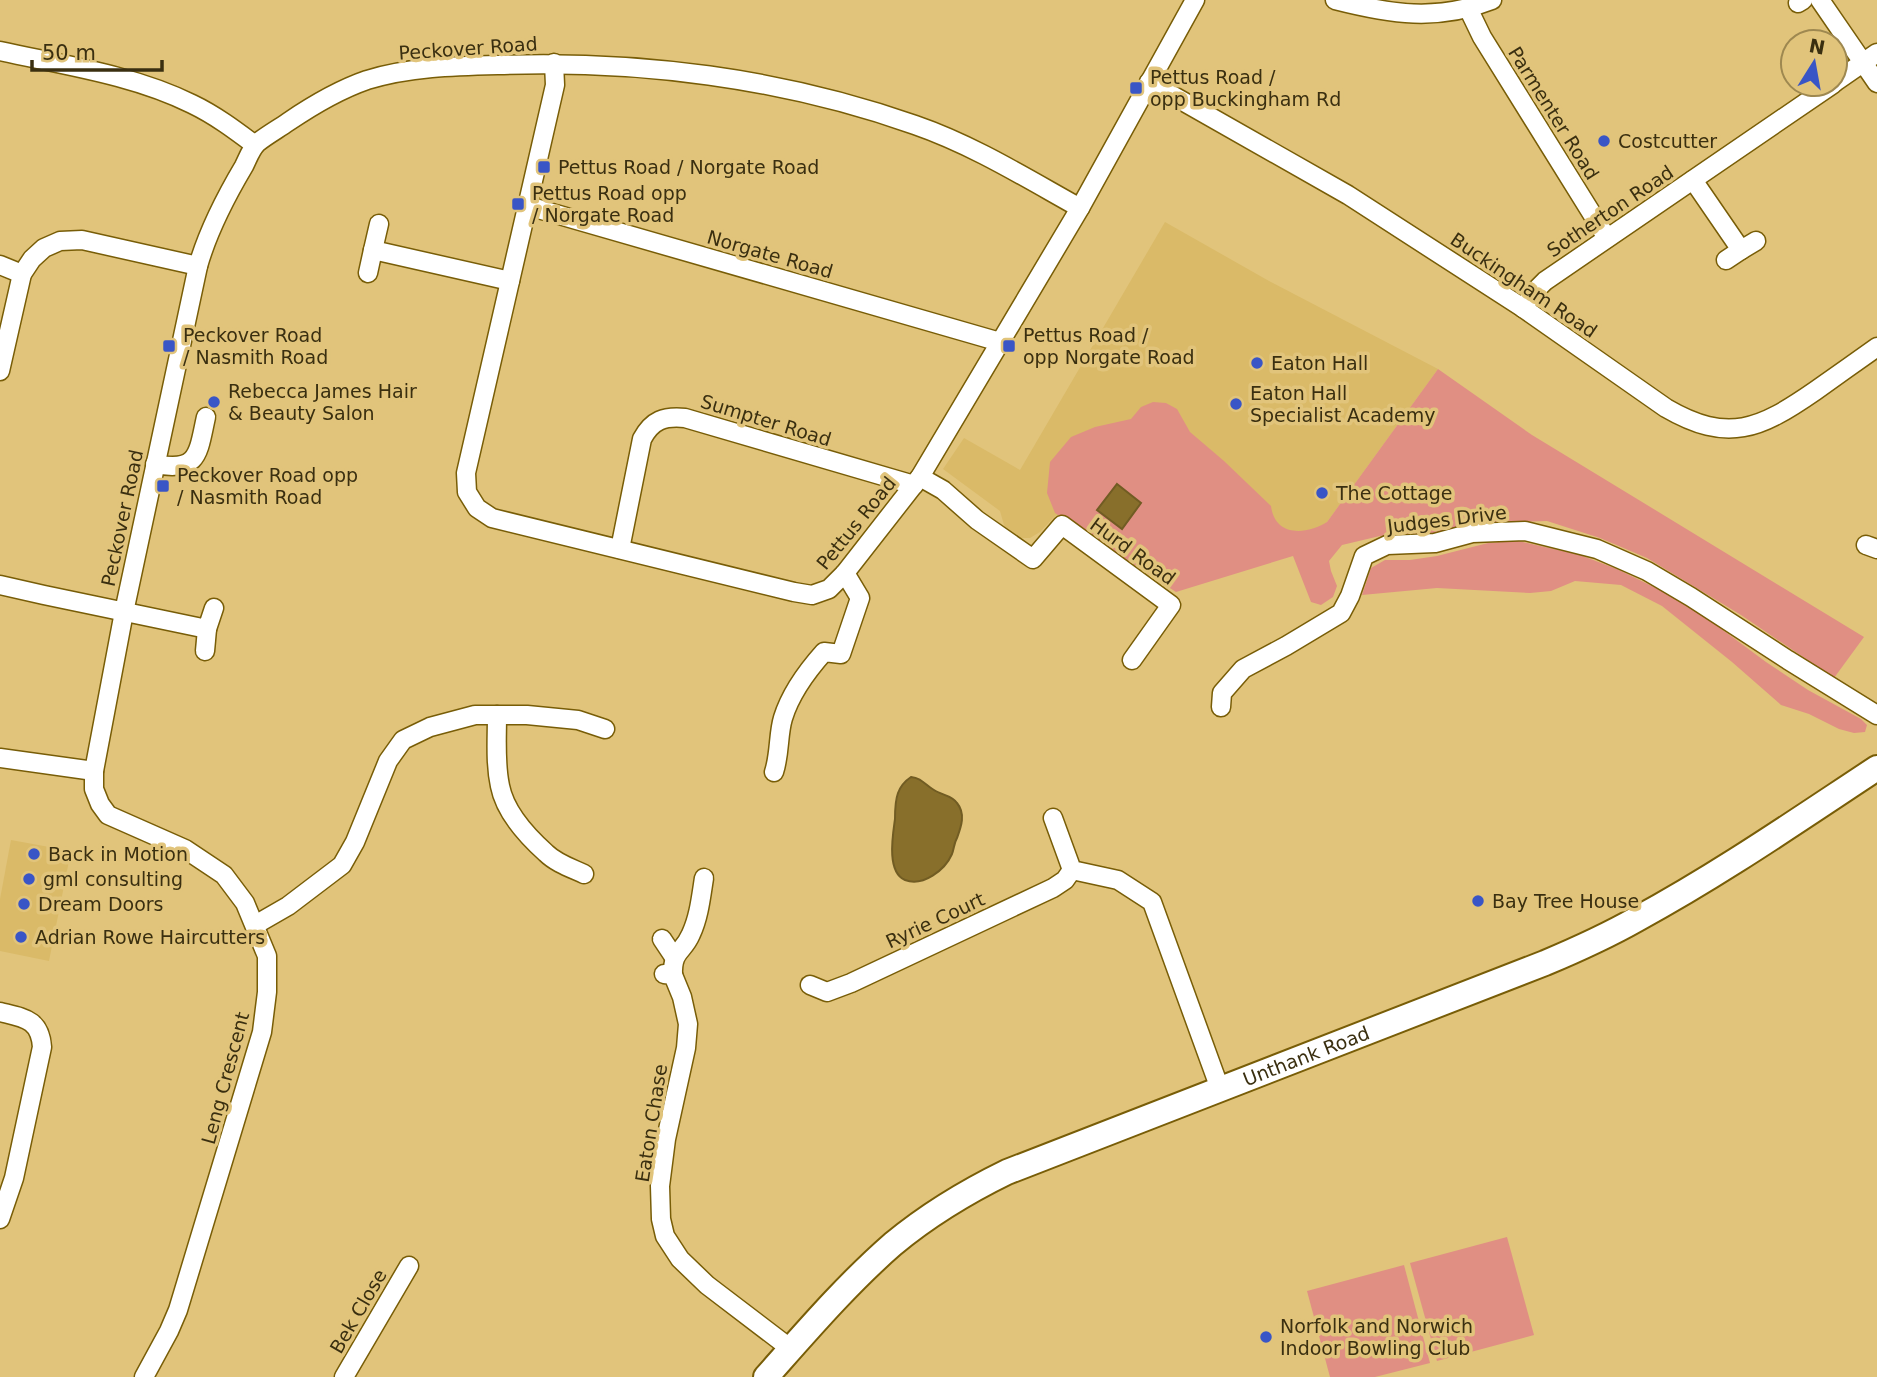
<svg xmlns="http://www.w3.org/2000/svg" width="1877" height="1377" viewBox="0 0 1877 1377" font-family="'DejaVu Sans',sans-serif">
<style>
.built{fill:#daba68}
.green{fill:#e08f83}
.water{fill:#886f2b;stroke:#715c23;stroke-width:2}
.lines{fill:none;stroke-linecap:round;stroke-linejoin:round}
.street-casing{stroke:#785d07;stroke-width:21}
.secondary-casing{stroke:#785d07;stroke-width:28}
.street{stroke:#fff;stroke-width:18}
.secondary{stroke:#fff;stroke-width:24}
.poi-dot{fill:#3955c6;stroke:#e1c47b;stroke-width:2.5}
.labels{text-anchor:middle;stroke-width:7;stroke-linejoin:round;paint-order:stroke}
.street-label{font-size:19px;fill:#3a2f10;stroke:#e1c47b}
.poi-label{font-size:19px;fill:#3a2f10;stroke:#e1c47b;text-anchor:start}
</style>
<rect width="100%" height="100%" fill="#e1c47b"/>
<g class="built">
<path d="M 1165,222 L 1269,281 L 1438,369 L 1327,522 L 1312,537 L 1063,514 L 1055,516 L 1040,532 L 1030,538 L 1018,538 L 1010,533 L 1004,525 L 1000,511 L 943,469 L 964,438 L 1020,470 Z"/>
<path d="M 11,840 L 71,851 L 49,961 L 0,951 L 0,899 Z"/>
</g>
<g class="green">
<path d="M 1438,369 L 1532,435 L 1864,637 L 1834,678 L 1741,615 L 1647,558 L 1600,538 L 1547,521 L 1478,523 L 1433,534 L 1380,536 L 1342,545 L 1329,561 L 1331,571 L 1337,586 L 1333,597 L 1321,605 L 1311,602 L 1293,556 L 1176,592 L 1055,513 L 1047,493 L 1050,462 L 1071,437 L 1095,427 L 1131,419 L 1141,407 L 1153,402 L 1166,403 L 1177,409 L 1190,432 L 1224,461 L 1271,506 C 1275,537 1306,535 1327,522 Z"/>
<path d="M 1518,541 L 1580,555 L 1617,569 L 1662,591 L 1708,619 L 1766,662 L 1808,690 L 1861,719 L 1867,725 L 1865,732 L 1854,733 L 1839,729 L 1809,714 L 1781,705 L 1732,662 L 1662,606 L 1621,585 L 1575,581 L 1551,591 L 1530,593 L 1437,588 L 1362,595 L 1371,568 L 1385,560 L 1410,560 L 1437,556 L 1488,543 Z"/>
<path d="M 1507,1237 L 1534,1335 L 1437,1361 L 1410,1263 Z"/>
<path d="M 1404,1265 L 1430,1363 L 1375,1377 L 1330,1377 L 1307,1291 Z"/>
</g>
<g class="water">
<path d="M 1117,484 L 1141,503 L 1122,529 L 1097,510 Z"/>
<path d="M 911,777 C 922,778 925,785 934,790 C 941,795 952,795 957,803 C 966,814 961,827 957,838 C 954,843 954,849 952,854 C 945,870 923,887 905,880 C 886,872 893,834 895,819 C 895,811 895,801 898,793 C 901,785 905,781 911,777 Z"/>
</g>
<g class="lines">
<defs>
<g id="street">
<path d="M 1335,0 C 1390,14 1437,22 1492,0"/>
<path d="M 1820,0 L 1877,83"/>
<path d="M 1798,3 L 1803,0"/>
<path d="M 1468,8 L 1482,37 L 1607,238"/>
<path d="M 0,51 C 63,65 134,75 192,104 C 215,115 235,130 255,145"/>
<path d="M 554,63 L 555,85 L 466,473 L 467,492 L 477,508 L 492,518 L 794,592 L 812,595 L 829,589 L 845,573 L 920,477 L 1080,208 L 1195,0"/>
<path d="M 1149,82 L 1348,195 L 1523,308 L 1666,408 C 1728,444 1760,429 1815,391 C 1836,376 1856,362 1877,347"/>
<path d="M 1835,82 L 1877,53"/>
<path d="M 1693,180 L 1741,250 L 1756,241"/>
<path d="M 528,206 L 1000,342"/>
<path d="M 379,224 L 373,250 L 510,281"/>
<path d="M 1726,260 L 1741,250"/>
<path d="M 0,265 L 22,274"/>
<path d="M 368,273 L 373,250"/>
<path d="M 1523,308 L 1534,292 L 1545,281 L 1833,84"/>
<path d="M 0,371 L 22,274 L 32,259 L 44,248 L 60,241 L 82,240 L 198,266"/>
<path d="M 155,464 C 199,473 198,453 206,417"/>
<path d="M 920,477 L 943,490 L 977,520 L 1033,559 L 1062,525 L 1171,605 L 1132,660"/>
<path d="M 1866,545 L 1877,549"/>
<path d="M 620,549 L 642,439 C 652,420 664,416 685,418 L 914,485"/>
<path d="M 0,585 L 44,595 L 207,629 L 214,608"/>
<path d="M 205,651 L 207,629"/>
<path d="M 1221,707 L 1222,693 L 1243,669 L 1286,646 L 1341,613 L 1350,596 L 1364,556 L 1387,545 L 1435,543 L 1472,533 L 1525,531 L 1597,549 L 1647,571 L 1691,597 L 1788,660 L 1877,715"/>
<path d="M 497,715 C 497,739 495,763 500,786 C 505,812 527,836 546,853 C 556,863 571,868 584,874"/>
<path d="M 0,758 L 94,771"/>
<path d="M 774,772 C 780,754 778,734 783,718 C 791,692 807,671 824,652 L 841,654 L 860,598 L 845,573"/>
<path d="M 1053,818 L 1072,870 L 1118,880 L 1152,902 L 1220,1089"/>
<path d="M 255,925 L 288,906 L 342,865 L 355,842 L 388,761 L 403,740 L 430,727 L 475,715 L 527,715 L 578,720 L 605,729"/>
<path d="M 662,939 L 674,957"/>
<path d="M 664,974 L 673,975 L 682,997 L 688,1024 L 686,1048 L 666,1139 L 660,1186 L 661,1219 L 665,1236 L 680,1259 L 707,1285 L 791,1349"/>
<path d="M 673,975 C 672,950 683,953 691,934 C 699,917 701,897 704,878"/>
<path d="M 810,985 L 827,992 L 851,983 L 1053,888 L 1065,880 L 1072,870"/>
<path d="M 0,1012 C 24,1018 40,1019 42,1047 L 14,1178 L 0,1219"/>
<path d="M 144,1377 L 169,1331 L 178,1310 L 262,1032 L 267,992 L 267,956 L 245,903 L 224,875 L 185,849 L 108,815 L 100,804 L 94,789 L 94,771 L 124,612 L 198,266 C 208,231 225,198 244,166 C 248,158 251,149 257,143 C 267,135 278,129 288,122 C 313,105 338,90 367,80 C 409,67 454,66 498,65 C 638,60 782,78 915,125 C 973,145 1026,178 1080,208"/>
<path d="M 344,1377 L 409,1266"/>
</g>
<g id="secondary">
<path id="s1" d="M 766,1377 C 806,1332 847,1284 893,1244 C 928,1215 966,1192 1007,1172 L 1545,963 C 1576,950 1607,936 1637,919 C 1720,874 1798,820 1877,768"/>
</g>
</defs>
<use href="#street" class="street-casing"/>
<use href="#secondary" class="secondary-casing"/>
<use href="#street" class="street"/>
<use href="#secondary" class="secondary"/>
</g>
<g class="poi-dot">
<rect x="1129" y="81" width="14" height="14" rx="3.5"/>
<circle cx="1604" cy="141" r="7"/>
<rect x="537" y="160" width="14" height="14" rx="3.5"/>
<rect x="511" y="197" width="14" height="14" rx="3.5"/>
<rect x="162" y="339" width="14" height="14" rx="3.5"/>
<rect x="1002" y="339" width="14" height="14" rx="3.5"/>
<circle cx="1257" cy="363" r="7"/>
<circle cx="214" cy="402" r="7"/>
<circle cx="1236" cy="404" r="7"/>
<rect x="156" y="479" width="14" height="14" rx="3.5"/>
<circle cx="1322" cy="493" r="7"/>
<circle cx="34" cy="854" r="7"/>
<circle cx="29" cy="879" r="7"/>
<circle cx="1478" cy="901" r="7"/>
<circle cx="24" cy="904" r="7"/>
<circle cx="21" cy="937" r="7"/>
<circle cx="1266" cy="1337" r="7"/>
</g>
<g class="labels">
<g class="street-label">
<text transform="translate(468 48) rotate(-4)" y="7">Peckover Road</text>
<text transform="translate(1554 113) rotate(58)" y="7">Parmenter Road</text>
<text transform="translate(1610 211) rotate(-34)" y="7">Sotherton Road</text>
<text transform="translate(770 254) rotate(16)" y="7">Norgate Road</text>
<text transform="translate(1524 285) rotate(34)" y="7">Buckingham Road</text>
<text transform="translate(766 420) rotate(17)" y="7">Sumpter Road</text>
<text transform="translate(122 518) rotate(-78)" y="7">Peckover Road</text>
<text transform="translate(1447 519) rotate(-7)" y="7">Judges Drive</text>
<text transform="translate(856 523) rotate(-51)" y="7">Pettus Road</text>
<text transform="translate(1133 551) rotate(36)" y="7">Hurd Road</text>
<text transform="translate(935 920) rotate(-25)" y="7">Ryrie Court</text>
<text dy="7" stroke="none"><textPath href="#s1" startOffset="640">Unthank Road</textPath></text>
<text transform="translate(225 1078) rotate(-75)" y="7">Leng Crescent</text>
<text transform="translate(651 1123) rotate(-81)" y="7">Eaton Chase</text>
<text transform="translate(358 1311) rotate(-60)" y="7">Bek Close</text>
</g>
<g class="poi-label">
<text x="1150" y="84">Pettus Road /<tspan x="1150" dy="22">opp Buckingham Rd</tspan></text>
<text x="1618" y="148">Costcutter</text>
<text x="558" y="174">Pettus Road / Norgate Road</text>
<text x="532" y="200">Pettus Road opp<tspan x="532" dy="22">/ Norgate Road</tspan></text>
<text x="183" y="342">Peckover Road<tspan x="183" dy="22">/ Nasmith Road</tspan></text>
<text x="1023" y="342">Pettus Road /<tspan x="1023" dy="22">opp Norgate Road</tspan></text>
<text x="1271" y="370">Eaton Hall</text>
<text x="228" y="398">Rebecca James Hair<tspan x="228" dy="22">&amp; Beauty Salon</tspan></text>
<text x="1250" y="400">Eaton Hall<tspan x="1250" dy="22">Specialist Academy</tspan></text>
<text x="177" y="482">Peckover Road opp<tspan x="177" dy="22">/ Nasmith Road</tspan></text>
<text x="1336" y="500">The Cottage</text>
<text x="48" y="861">Back in Motion</text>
<text x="43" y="886">gml consulting</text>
<text x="1492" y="908">Bay Tree House</text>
<text x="38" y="911">Dream Doors</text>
<text x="35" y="944">Adrian Rowe Haircutters</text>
<text x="1280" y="1333">Norfolk and Norwich<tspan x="1280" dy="22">Indoor Bowling Club</tspan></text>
</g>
</g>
<g transform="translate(1814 63) rotate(11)"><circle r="33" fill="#e1c47b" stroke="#9e8850" stroke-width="2"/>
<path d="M0-5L12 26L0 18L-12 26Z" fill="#3955c6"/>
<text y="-10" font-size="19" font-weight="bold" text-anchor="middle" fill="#3a2f10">N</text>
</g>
<path d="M32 60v10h130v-10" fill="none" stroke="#3a2f10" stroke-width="3.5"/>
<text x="42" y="60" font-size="21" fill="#3a2f10" stroke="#e1c47b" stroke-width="5" paint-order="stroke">50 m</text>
</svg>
